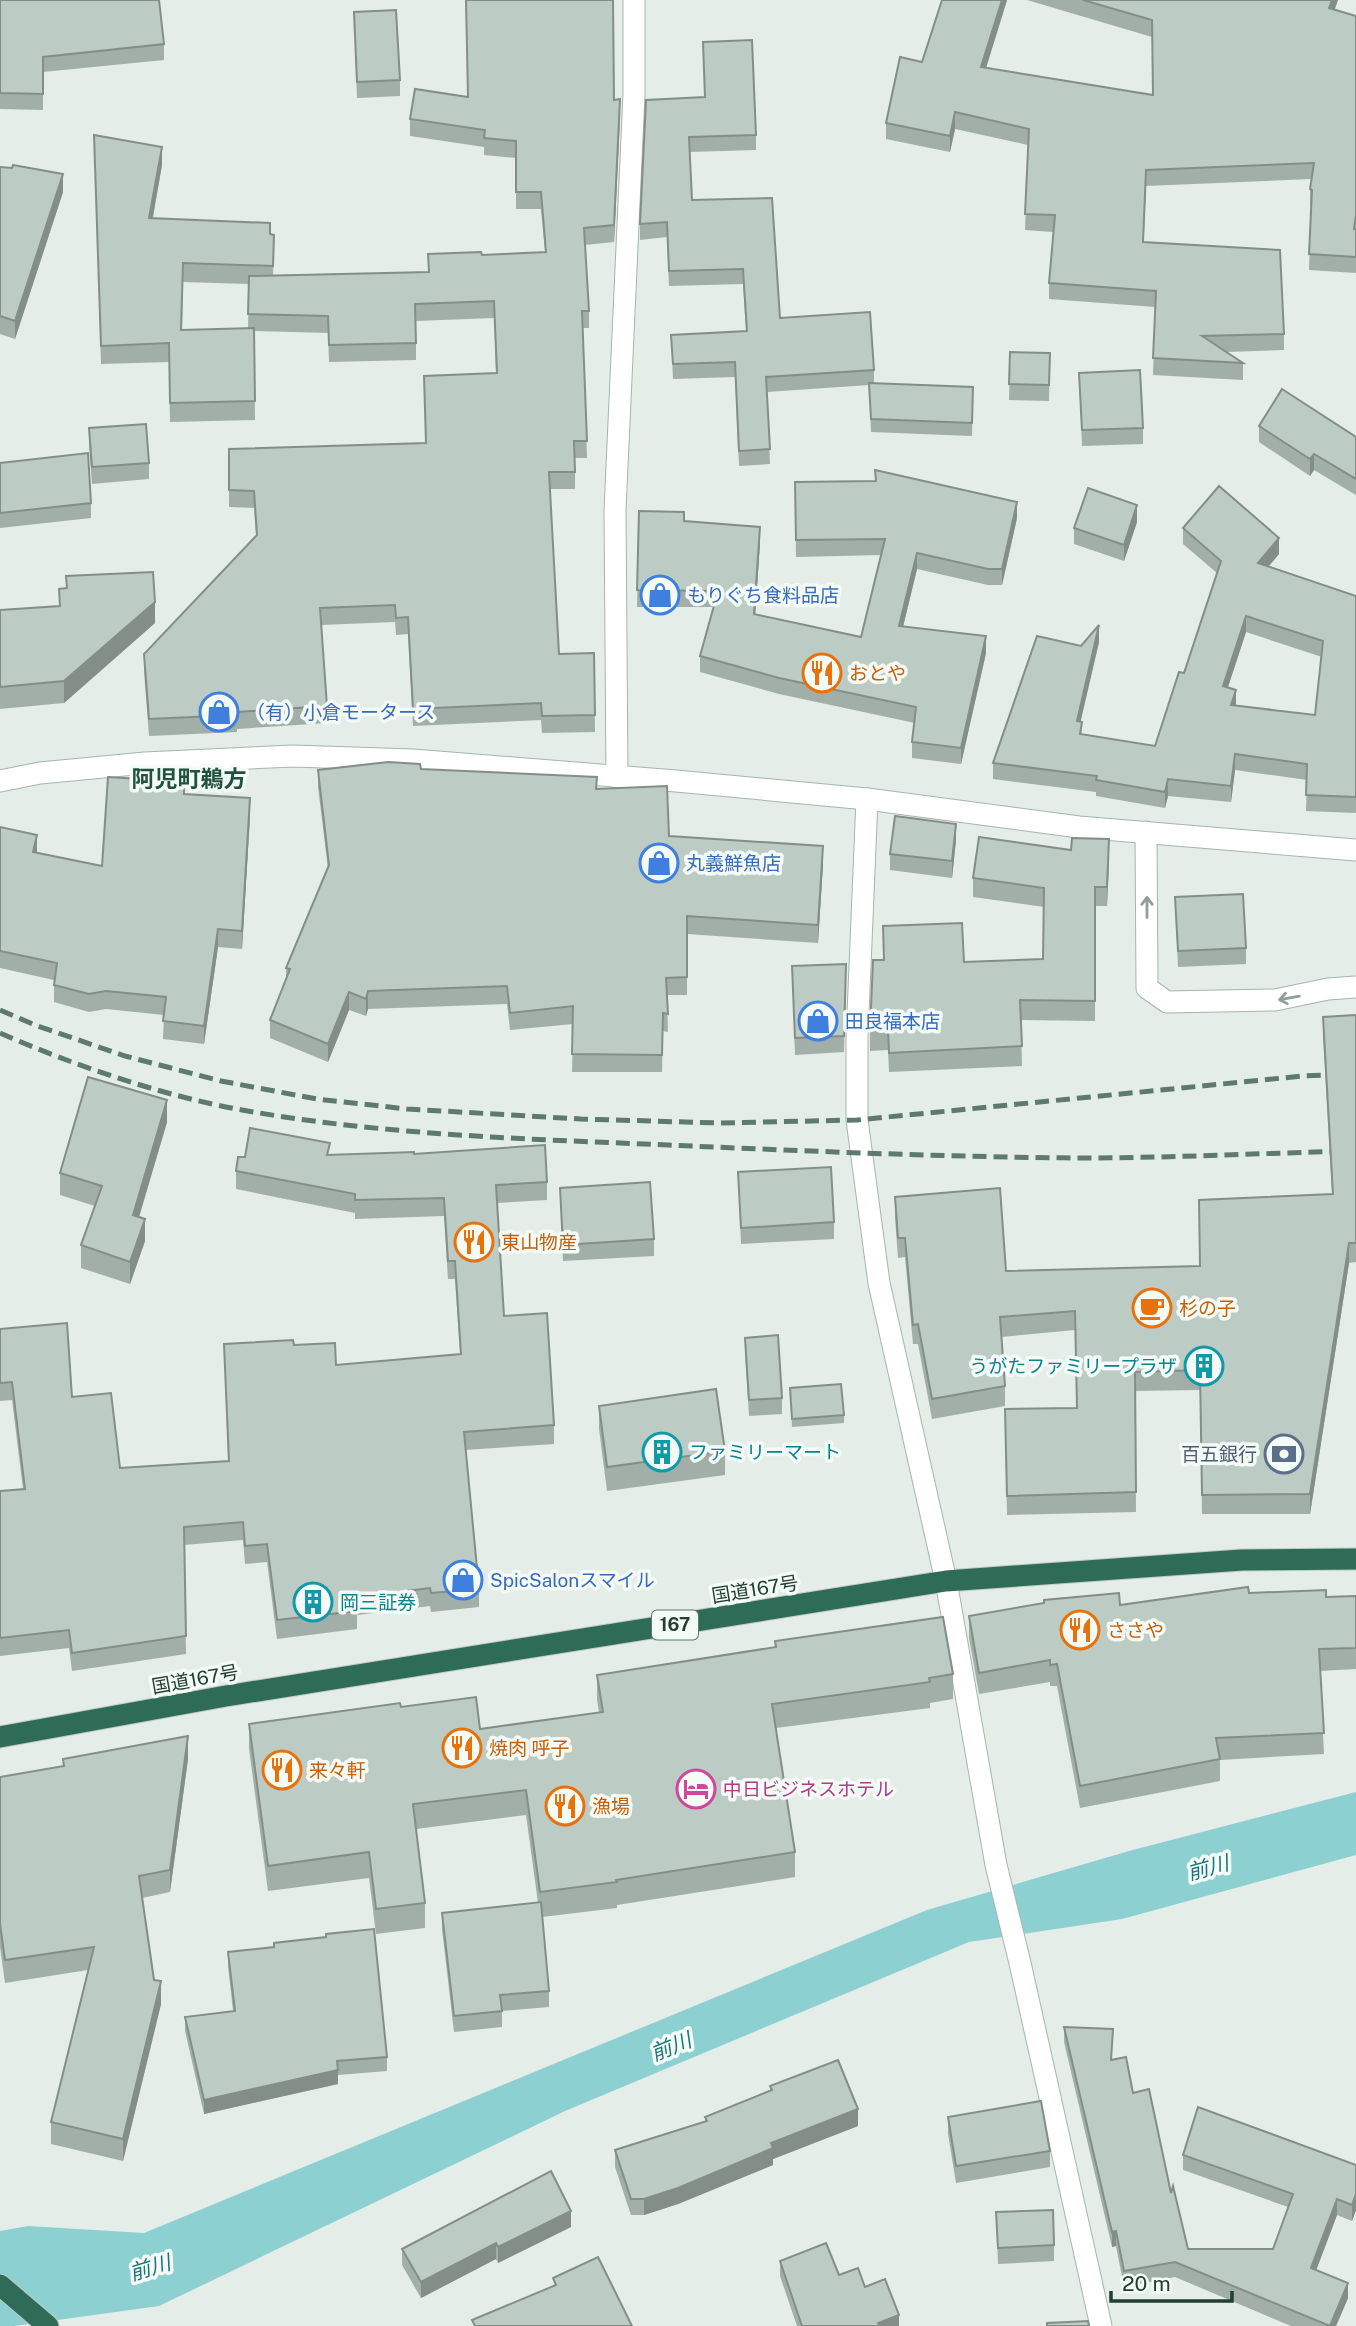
<svg xmlns="http://www.w3.org/2000/svg" width="1356" height="2326" viewBox="0 0 1356 2326" font-family="'Public Sans','Noto Sans JP',sans-serif">
<style>
.water{fill:#8cd0d2}
.lines{fill:none;stroke-linecap:round;stroke-linejoin:round}
.minor-casing{stroke:#a6b5ae;stroke-width:23}
.highway-casing{stroke:#c1c9c6;stroke-width:23}
.minor{stroke:#fff;stroke-width:21}
.highway{stroke:#2e6c58;stroke-width:21}
.rail{stroke:#5e7a6f;stroke-width:5;stroke-dasharray:14 7;stroke-linecap:butt}
.wall{fill:#a2afa8;fill-rule:evenodd}
.shaded-wall{fill:#848e88}
.building{fill:#bccbc3;stroke:#848e88;stroke-width:2;fill-rule:evenodd}
.oneway{stroke:#919f9a}
.labels{text-anchor:middle;stroke-width:7;stroke-linejoin:round;paint-order:stroke}
.shield{fill:#f4faf6;stroke:#62776e;stroke-width:2}
.shield-label{font-size:18px;font-weight:bold;fill:#233f34}
.shop-label{font-size:19px;fill:#366cbe;stroke:#f4faf6;text-anchor:start}
.food-label{font-size:19px;fill:#c56008;stroke:#f4faf6;text-anchor:start}
.culture-label{font-size:19px;fill:#0d838f;stroke:#f4faf6;text-anchor:start}
.service-label{font-size:19px;fill:#4e5e75;stroke:#f4faf6;text-anchor:end}
.street-label{font-size:19px;fill:#233f34;stroke:#f4faf6}
.hotel-label{font-size:19px;fill:#b23c85;stroke:#f4faf6;text-anchor:start}
.water-label{font-size:21px;font-style:italic;fill:#1c777c;stroke:#f4faf6}
.quarter-label{font-size:23px;font-weight:bold;fill:#1f523f;stroke:#f4faf6}
</style>
<rect width="100%" height="100%" fill="#e4ede8"/>
<path class="water" d="M 1356,1792 L 1356,1855 L 1122,1919 L 969,1942 L 565,2111 L 159,2306 L 14,2326 L 0,2326 L 0,2231 L 28,2226 L 144,2233 L 927,1910 L 1129,1851 Z"/>
<g class="lines">
<defs>
<g id="minor">
<path d="M 617,777 L 615,510 L 634,94 L 634,0"/>
<path d="M 0,781 L 40,773 L 145,763 L 293,756 L 413,760 L 676,781 L 867,799 L 1079,827 L 1356,850"/>
<path d="M 867,799 L 857,1038 L 857,1120 L 879,1283 L 946,1581 L 996,1865 L 1020,1963 L 1101,2326"/>
<path d="M 1146,832 L 1147,988 L 1167,1002 L 1275,1000 L 1328,989 L 1356,987"/>
</g>
<g id="highway">
<path d="M 0,1737 L 226,1696 L 946,1581 L 1242,1560 L 1356,1559"/>
<path d="M 0,2285 L 48,2326"/>
</g>
</defs>
<use href="#minor" class="minor-casing"/>
<use href="#highway" class="highway-casing"/>
<use href="#minor" class="minor"/>
<use href="#highway" class="highway"/>
<g class="rail">
<path d="M 0,1010 L 35,1025 L 125,1056 L 221,1081 L 317,1099 L 407,1109 L 581,1119 L 719,1123 L 857,1120 L 1303,1076 L 1356,1074"/>
<path d="M 0,1033 C 73,1065 163,1096 242,1110 C 382,1135 526,1139 668,1145 C 805,1151 943,1157 1081,1158 C 1172,1158 1264,1153 1356,1151"/>
</g>
</g>
<g class="wall">
<path d="M 0,0 L 164,44 L 164,60 L 43,72 L 43,110 L 0,109 Z"/>
<path d="M 942,0 L 1007,0 L 986,68 L 1153,95 L 1152,37 L 1027,0 L 1338,0 L 1335,9 L 1356,16 L 1356,273 L 1309,270 L 1311,206 L 1310,206 L 1310,189 L 1311,179 L 1146,186 L 1143,242 L 1284,334 L 1284,350 L 1226,352 L 1243,363 L 1243,380 L 1153,375 L 1155,307 L 1049,299 L 1049,283 L 1053,232 L 1025,230 L 1028,145 L 955,129 L 950,152 L 886,139 L 886,123 L 922,62 Z"/>
<path d="M 354,12 L 400,80 L 400,96 L 357,98 Z"/>
<path d="M 703,57 L 756,135 L 756,150 L 689,152 L 692,200 L 780,318 L 874,370 L 874,383 L 973,387 L 972,436 L 871,432 L 869,385 L 767,392 L 770,464 L 739,466 L 735,377 L 673,379 L 671,335 L 746,331 L 743,284 L 669,286 L 667,237 L 640,240 L 640,224 L 705,97 Z"/>
<path d="M 468,97 L 614,100 L 620,116 L 614,242 L 585,245 L 589,311 L 589,328 L 583,328 L 587,458 L 575,458 L 575,489 L 550,489 L 559,654 L 594,653 L 595,732 L 542,733 L 541,720 L 413,726 L 408,634 L 396,635 L 395,622 L 321,625 L 327,706 L 327,723 L 237,729 L 237,732 L 149,736 L 144,671 L 144,654 L 256,536 L 254,508 L 229,507 L 229,449 L 426,443 L 424,376 L 496,373 L 494,318 L 416,321 L 416,360 L 329,362 L 328,333 L 254,331 L 255,420 L 170,422 L 169,362 L 101,364 L 94,135 L 162,165 L 153,218 L 270,234 L 274,253 L 273,275 L 428,272 L 428,254 L 482,255 L 545,252 L 541,209 L 516,209 L 516,158 L 484,155 L 484,147 L 410,136 L 410,119 ZM 183,282 L 249,284 L 248,328 L 182,330 Z"/>
<path d="M 0,167 L 63,192 L 15,339 L 0,334 Z"/>
<path d="M 1010,352 L 1050,353 L 1049,401 L 1009,400 Z"/>
<path d="M 1079,373 L 1143,428 L 1143,444 L 1082,446 Z"/>
<path d="M 1259,426 L 1356,437 L 1356,495 L 1314,470 L 1310,476 L 1259,442 Z"/>
<path d="M 89,428 L 149,463 L 149,479 L 92,484 L 89,445 Z"/>
<path d="M 0,463 L 91,503 L 91,518 L 0,528 Z"/>
<path d="M 875,470 L 1017,518 L 1002,585 L 988,585 L 917,569 L 903,627 L 986,653 L 961,764 L 912,758 L 912,742 L 915,723 L 779,694 L 700,672 L 700,656 L 713,607 L 637,607 L 639,511 L 684,521 L 760,543 L 755,615 L 861,637 L 881,555 L 796,557 L 795,482 L 875,481 Z"/>
<path d="M 1137,522 L 1124,561 L 1074,544 L 1074,528 Z"/>
<path d="M 1183,528 L 1279,554 L 1269,566 L 1356,596 L 1356,813 L 1306,811 L 1307,780 L 1235,770 L 1231,802 L 1168,796 L 1165,808 L 1096,796 L 1096,792 L 993,779 L 993,763 L 1081,646 L 1099,642 L 1080,722 L 1082,734 L 1155,746 L 1184,673 L 1217,573 L 1183,544 ZM 1246,632 L 1322,657 L 1315,715 L 1235,706 L 1228,687 Z"/>
<path d="M 66,576 L 155,623 L 64,703 L 0,709 L 0,610 L 59,606 L 59,589 L 66,588 Z"/>
<path d="M 421,769 L 597,789 L 669,836 L 823,864 L 818,943 L 687,934 L 687,995 L 667,995 L 668,1032 L 663,1031 L 662,1072 L 572,1072 L 573,1024 L 510,1030 L 507,1004 L 368,1009 L 366,1016 L 349,1010 L 328,1062 L 270,1038 L 270,1020 L 286,980 L 286,968 L 328,869 L 318,787 L 318,770 Z"/>
<path d="M 140,785 L 184,794 L 250,816 L 242,949 L 218,947 L 204,1044 L 163,1039 L 164,1015 L 106,1009 L 89,1012 L 54,1002 L 54,980 L 0,968 L 0,827 L 37,852 L 102,866 Z"/>
<path d="M 956,840 L 952,878 L 890,870 L 890,854 Z"/>
<path d="M 1109,859 L 1107,906 L 1095,906 L 1095,1021 L 1021,1020 L 1022,1066 L 889,1072 L 888,1050 L 870,1051 L 870,1031 L 884,960 L 883,926 L 964,962 L 1043,959 L 1044,907 L 973,897 L 973,878 Z"/>
<path d="M 1175,897 L 1246,948 L 1246,964 L 1178,967 Z"/>
<path d="M 792,966 L 846,981 L 844,1052 L 795,1055 Z"/>
<path d="M 1356,1015 L 1356,1262 L 1349,1263 L 1310,1514 L 1202,1514 L 1200,1390 L 1135,1391 L 1136,1512 L 1007,1515 L 1005,1429 L 1077,1408 L 1075,1330 L 1001,1337 L 1005,1386 L 1005,1406 L 932,1419 L 918,1344 L 913,1344 L 905,1257 L 898,1258 L 895,1217 L 895,1197 L 1006,1271 L 1199,1266 L 1332,1194 L 1323,1036 L 1323,1017 Z"/>
<path d="M 167,1122 L 139,1217 L 145,1241 L 130,1284 L 81,1268 L 81,1245 L 95,1206 L 60,1195 L 60,1173 Z"/>
<path d="M 414,1154 L 547,1182 L 547,1200 L 497,1203 L 504,1316 L 554,1425 L 554,1444 L 465,1450 L 479,1589 L 479,1607 L 431,1612 L 430,1606 L 357,1615 L 357,1629 L 277,1639 L 267,1562 L 245,1564 L 243,1540 L 184,1545 L 186,1654 L 72,1671 L 69,1648 L 0,1656 L 0,1491 L 23,1489 L 12,1400 L 0,1401 L 0,1329 L 72,1397 L 120,1468 L 228,1461 L 224,1344 L 294,1345 L 336,1365 L 460,1354 L 455,1279 L 448,1279 L 444,1216 L 355,1219 L 355,1213 L 236,1189 L 236,1171 L 330,1155 Z"/>
<path d="M 738,1172 L 834,1222 L 834,1239 L 741,1244 Z"/>
<path d="M 560,1188 L 654,1239 L 654,1256 L 563,1261 Z"/>
<path d="M 745,1338 L 782,1398 L 782,1414 L 749,1416 L 745,1354 Z"/>
<path d="M 790,1388 L 844,1415 L 844,1423 L 792,1427 Z"/>
<path d="M 599,1406 L 725,1451 L 725,1475 L 607,1491 L 599,1429 Z"/>
<path d="M 1249,1593 L 1326,1597 L 1356,1596 L 1356,1669 L 1320,1671 L 1324,1754 L 1220,1760 L 1220,1781 L 1080,1808 L 1057,1686 L 1050,1686 L 1050,1682 L 979,1694 L 969,1638 L 969,1616 L 1120,1605 Z"/>
<path d="M 775,1641 L 953,1674 L 953,1699 L 930,1703 L 930,1708 L 776,1728 L 795,1852 L 795,1877 L 617,1905 L 617,1908 L 542,1917 L 549,1991 L 549,2007 L 502,2011 L 502,2027 L 454,2032 L 442,1929 L 442,1913 L 538,1903 L 526,1815 L 416,1829 L 425,1903 L 425,1928 L 376,1934 L 369,1878 L 268,1891 L 249,1749 L 249,1724 L 401,1707 L 480,1729 L 599,1713 L 597,1700 L 597,1675 L 775,1648 Z"/>
<path d="M 63,1759 L 188,1759 L 170,1892 L 142,1898 L 154,1980 L 161,2004 L 123,2161 L 51,2144 L 51,2122 L 88,1970 L 5,1983 L 0,1947 L 0,1777 L 63,1766 Z"/>
<path d="M 228,1952 L 387,2057 L 387,2071 L 338,2075 L 338,2084 L 204,2114 L 185,2031 L 185,2017 L 233,2011 L 228,1966 Z"/>
<path d="M 1064,2027 L 1112,2060 L 1133,2093 L 1171,2193 L 1188,2249 L 1273,2249 L 1288,2207 L 1183,2170 L 1183,2155 L 1356,2165 L 1356,2210 L 1352,2221 L 1337,2215 L 1316,2270 L 1348,2298 L 1336,2326 L 1291,2326 L 1175,2277 L 1124,2287 L 1116,2246 L 1112,2247 L 1064,2042 Z"/>
<path d="M 770,2086 L 858,2126 L 773,2159 L 773,2165 L 678,2204 L 644,2215 L 631,2215 L 615,2167 L 615,2150 L 705,2121 L 705,2117 L 770,2090 Z"/>
<path d="M 948,2117 L 1050,2151 L 1050,2167 L 956,2183 L 948,2134 Z"/>
<path d="M 996,2212 L 1054,2245 L 1054,2261 L 998,2264 Z"/>
<path d="M 571,2227 L 498,2263 L 496,2259 L 421,2298 L 402,2265 L 402,2249 Z"/>
<path d="M 780,2261 L 839,2275 L 865,2287 L 899,2326 L 797,2326 L 780,2276 Z"/>
</g>
<g class="shaded-wall">
<path d="M 1002,0 L 1007,0 L 981,84 L 981,67 Z"/>
<path d="M 1332,0 L 1338,0 L 1329,24 L 1329,8 Z"/>
<path d="M 620,99 L 620,116 L 614,242 L 614,225 Z"/>
<path d="M 955,112 L 955,129 L 950,152 L 950,136 Z"/>
<path d="M 162,147 L 162,165 L 149,237 L 149,218 Z"/>
<path d="M 1146,170 L 1146,186 L 1143,258 L 1143,242 Z"/>
<path d="M 63,174 L 63,192 L 15,339 L 15,321 Z"/>
<path d="M 1314,454 L 1314,470 L 1310,476 L 1310,459 Z"/>
<path d="M 1017,502 L 1017,518 L 1002,585 L 1002,569 Z"/>
<path d="M 1137,505 L 1137,522 L 1124,561 L 1124,545 Z"/>
<path d="M 760,527 L 760,543 L 754,631 L 754,614 Z"/>
<path d="M 1279,538 L 1279,554 L 1258,579 L 1258,563 Z"/>
<path d="M 917,553 L 917,569 L 899,643 L 899,626 Z"/>
<path d="M 155,602 L 155,623 L 64,703 L 64,681 Z"/>
<path d="M 1246,616 L 1246,632 L 1223,702 L 1223,686 Z"/>
<path d="M 1099,625 L 1099,642 L 1077,737 L 1077,721 Z"/>
<path d="M 986,636 L 986,653 L 961,764 L 961,748 Z"/>
<path d="M 1236,690 L 1236,706 L 1231,705 Z"/>
<path d="M 1235,754 L 1235,770 L 1231,802 L 1231,786 Z"/>
<path d="M 1168,779 L 1168,796 L 1165,808 L 1165,792 Z"/>
<path d="M 250,798 L 250,816 L 242,949 L 242,931 Z"/>
<path d="M 956,824 L 956,840 L 952,878 L 952,861 Z"/>
<path d="M 37,835 L 37,853 L 33,852 Z"/>
<path d="M 1109,839 L 1109,859 L 1107,906 L 1107,887 Z"/>
<path d="M 823,846 L 823,864 L 818,943 L 818,925 Z"/>
<path d="M 218,929 L 218,947 L 204,1044 L 204,1026 Z"/>
<path d="M 368,991 L 368,1009 L 366,1016 L 366,999 Z"/>
<path d="M 349,992 L 349,1010 L 328,1062 L 328,1044 Z"/>
<path d="M 167,1100 L 167,1122 L 133,1237 L 133,1215 Z"/>
<path d="M 145,1219 L 145,1241 L 130,1284 L 130,1262 Z"/>
<path d="M 1349,1243 L 1349,1263 L 1310,1514 L 1310,1494 Z"/>
<path d="M 188,1736 L 188,1759 L 170,1892 L 170,1870 Z"/>
<path d="M 161,1981 L 161,2004 L 123,2161 L 123,2139 Z"/>
<path d="M 338,2070 L 338,2084 L 204,2114 L 204,2100 Z"/>
<path d="M 858,2109 L 858,2126 L 773,2159 L 773,2165 L 678,2204 L 644,2215 L 644,2199 L 771,2143 Z"/>
<path d="M 1356,2194 L 1356,2210 L 1352,2221 L 1352,2205 Z"/>
<path d="M 1337,2199 L 1337,2215 L 1311,2284 L 1311,2268 Z"/>
<path d="M 571,2211 L 571,2227 L 498,2263 L 498,2247 Z"/>
<path d="M 1116,2231 L 1116,2246 L 1112,2247 L 1112,2232 Z"/>
<path d="M 496,2243 L 496,2259 L 421,2298 L 421,2282 Z"/>
<path d="M 1348,2283 L 1348,2298 L 1336,2326 L 1330,2326 Z"/>
<path d="M 899,2315 L 899,2326 L 878,2326 L 878,2323 Z"/>
</g>
<g class="building">
<path d="M 0,0 L 159,0 L 164,44 L 43,57 L 43,94 L 0,93 Z"/>
<path d="M 466,0 L 613,0 L 614,100 L 620,99 L 614,225 L 584,228 L 589,311 L 582,311 L 587,441 L 574,441 L 575,472 L 549,472 L 559,654 L 594,653 L 595,715 L 542,716 L 541,703 L 413,709 L 408,617 L 396,618 L 395,605 L 320,608 L 327,706 L 237,712 L 237,715 L 149,719 L 144,654 L 257,535 L 254,491 L 229,490 L 229,449 L 426,443 L 424,376 L 497,373 L 494,301 L 415,304 L 416,343 L 329,345 L 328,316 L 248,314 L 249,276 L 429,272 L 428,254 L 481,252 L 482,255 L 546,252 L 541,192 L 516,192 L 516,141 L 484,138 L 485,130 L 410,119 L 415,89 L 468,97 Z"/>
<path d="M 942,0 L 1002,0 L 981,67 L 1153,95 L 1152,20 L 1083,0 L 1332,0 L 1329,8 L 1356,16 L 1356,215 L 1354,229 L 1356,229 L 1356,257 L 1309,254 L 1312,190 L 1310,189 L 1314,163 L 1146,170 L 1143,242 L 1280,250 L 1284,334 L 1202,336 L 1243,363 L 1153,358 L 1156,291 L 1049,283 L 1055,215 L 1025,214 L 1029,129 L 955,112 L 950,136 L 886,123 L 900,57 L 922,62 Z"/>
<path d="M 396,10 L 400,80 L 357,82 L 354,12 Z"/>
<path d="M 752,40 L 756,135 L 689,137 L 692,200 L 772,198 L 780,318 L 870,312 L 874,370 L 766,377 L 770,449 L 739,451 L 735,362 L 673,364 L 671,335 L 747,331 L 743,269 L 669,271 L 667,222 L 640,224 L 646,100 L 705,97 L 703,42 Z"/>
<path d="M 94,135 L 162,147 L 149,218 L 270,223 L 270,234 L 274,235 L 273,266 L 183,263 L 181,330 L 254,328 L 255,401 L 170,403 L 169,343 L 101,346 Z"/>
<path d="M 13,165 L 63,174 L 15,321 L 0,316 L 0,167 L 12,168 Z"/>
<path d="M 1010,352 L 1050,353 L 1049,385 L 1009,384 Z"/>
<path d="M 1140,370 L 1143,428 L 1082,430 L 1079,373 Z"/>
<path d="M 869,383 L 973,387 L 972,423 L 871,419 Z"/>
<path d="M 1282,389 L 1356,437 L 1356,479 L 1314,454 L 1310,459 L 1259,426 Z"/>
<path d="M 146,424 L 149,463 L 92,467 L 89,428 Z"/>
<path d="M 88,453 L 91,503 L 0,513 L 0,463 Z"/>
<path d="M 875,470 L 1017,502 L 1002,569 L 988,569 L 917,553 L 899,626 L 986,636 L 961,748 L 912,742 L 916,707 L 779,678 L 700,656 L 718,591 L 637,590 L 639,511 L 684,512 L 684,521 L 760,527 L 754,614 L 861,637 L 885,539 L 796,540 L 795,482 L 876,481 Z"/>
<path d="M 1219,486 L 1279,538 L 1258,563 L 1356,596 L 1356,797 L 1306,795 L 1307,764 L 1235,754 L 1231,786 L 1168,779 L 1165,792 L 1096,780 L 1097,776 L 993,763 L 1037,636 L 1081,646 L 1099,625 L 1077,721 L 1082,722 L 1080,734 L 1155,746 L 1179,672 L 1184,673 L 1221,561 L 1183,528 ZM 1246,616 L 1323,641 L 1315,715 L 1231,705 L 1236,690 L 1223,686 Z"/>
<path d="M 1088,488 L 1137,505 L 1124,545 L 1074,528 Z"/>
<path d="M 153,572 L 155,602 L 64,681 L 0,687 L 0,610 L 60,606 L 59,589 L 67,588 L 66,576 Z"/>
<path d="M 388,762 L 420,764 L 421,769 L 597,777 L 596,789 L 667,786 L 669,836 L 823,846 L 818,925 L 687,916 L 687,977 L 666,978 L 668,1014 L 663,1013 L 662,1055 L 572,1054 L 573,1006 L 510,1013 L 507,986 L 368,991 L 366,999 L 349,992 L 328,1044 L 270,1020 L 290,969 L 286,968 L 329,865 L 318,770 Z"/>
<path d="M 108,777 L 140,779 L 140,785 L 184,788 L 184,794 L 250,798 L 242,931 L 218,929 L 204,1026 L 163,1021 L 166,997 L 106,991 L 89,994 L 54,985 L 57,963 L 0,951 L 0,827 L 37,835 L 33,852 L 102,866 Z"/>
<path d="M 895,816 L 956,824 L 952,861 L 890,854 Z"/>
<path d="M 979,837 L 1071,850 L 1072,838 L 1109,839 L 1107,887 L 1095,887 L 1095,1001 L 1020,1000 L 1022,1046 L 889,1053 L 888,1030 L 870,1031 L 873,960 L 884,960 L 883,926 L 962,923 L 964,962 L 1043,959 L 1044,888 L 973,878 Z"/>
<path d="M 1243,894 L 1246,948 L 1178,951 L 1175,897 Z"/>
<path d="M 846,964 L 844,1036 L 795,1038 L 792,966 Z"/>
<path d="M 1356,1015 L 1356,1243 L 1349,1243 L 1310,1494 L 1202,1495 L 1200,1370 L 1135,1372 L 1136,1492 L 1007,1496 L 1005,1409 L 1077,1408 L 1075,1311 L 1000,1317 L 1005,1386 L 932,1399 L 918,1324 L 913,1325 L 905,1238 L 898,1238 L 895,1197 L 1000,1188 L 1006,1271 L 1200,1266 L 1199,1200 L 1333,1194 L 1323,1017 Z"/>
<path d="M 88,1077 L 167,1100 L 133,1215 L 145,1219 L 130,1262 L 81,1245 L 102,1186 L 60,1173 Z"/>
<path d="M 250,1128 L 330,1143 L 327,1155 L 414,1152 L 414,1154 L 545,1145 L 547,1182 L 496,1185 L 504,1316 L 547,1313 L 554,1425 L 464,1432 L 479,1589 L 431,1593 L 430,1588 L 355,1597 L 357,1611 L 277,1620 L 267,1544 L 245,1546 L 243,1522 L 184,1527 L 186,1636 L 72,1653 L 69,1630 L 0,1638 L 0,1491 L 25,1489 L 12,1382 L 0,1383 L 0,1329 L 67,1323 L 72,1397 L 111,1393 L 120,1468 L 229,1461 L 224,1344 L 293,1340 L 294,1345 L 335,1343 L 336,1365 L 461,1354 L 455,1261 L 448,1261 L 444,1198 L 355,1200 L 355,1194 L 236,1171 L 238,1157 L 245,1157 Z"/>
<path d="M 831,1167 L 834,1222 L 741,1228 L 738,1172 Z"/>
<path d="M 650,1182 L 654,1239 L 563,1245 L 560,1188 Z"/>
<path d="M 778,1335 L 782,1398 L 749,1400 L 745,1338 Z"/>
<path d="M 841,1384 L 844,1415 L 792,1419 L 790,1388 Z"/>
<path d="M 716,1389 L 725,1451 L 607,1467 L 599,1406 Z"/>
<path d="M 1248,1587 L 1249,1593 L 1326,1590 L 1326,1597 L 1356,1596 L 1356,1648 L 1319,1649 L 1324,1733 L 1216,1738 L 1220,1759 L 1080,1786 L 1057,1664 L 1050,1665 L 1050,1660 L 979,1673 L 969,1616 L 1044,1603 L 1044,1600 L 1119,1593 L 1120,1605 Z"/>
<path d="M 943,1617 L 953,1674 L 929,1678 L 930,1682 L 772,1704 L 795,1852 L 616,1880 L 617,1882 L 540,1892 L 526,1790 L 413,1804 L 425,1903 L 376,1909 L 369,1852 L 268,1866 L 249,1724 L 400,1703 L 401,1707 L 476,1697 L 480,1729 L 603,1712 L 597,1675 L 776,1647 L 775,1641 Z"/>
<path d="M 188,1736 L 170,1870 L 139,1876 L 154,1980 L 161,1981 L 123,2139 L 51,2122 L 94,1947 L 5,1960 L 0,1924 L 0,1777 L 64,1766 L 63,1759 Z"/>
<path d="M 541,1902 L 549,1991 L 500,1995 L 502,2011 L 454,2016 L 442,1913 Z"/>
<path d="M 374,1929 L 387,2057 L 337,2061 L 338,2070 L 204,2100 L 185,2017 L 235,2011 L 228,1952 L 274,1947 L 274,1943 L 326,1937 L 326,1934 Z"/>
<path d="M 1064,2027 L 1113,2029 L 1111,2060 L 1126,2057 L 1133,2093 L 1149,2089 L 1171,2193 L 1173,2186 L 1188,2249 L 1273,2249 L 1293,2194 L 1183,2155 L 1198,2107 L 1356,2165 L 1356,2194 L 1352,2205 L 1337,2199 L 1311,2268 L 1348,2283 L 1330,2326 L 1175,2262 L 1124,2271 L 1116,2231 L 1112,2232 Z"/>
<path d="M 838,2060 L 858,2109 L 771,2143 L 773,2148 L 678,2188 L 644,2199 L 631,2199 L 615,2150 L 707,2121 L 705,2117 L 772,2090 L 770,2086 Z"/>
<path d="M 1041,2101 L 1050,2151 L 956,2166 L 948,2117 Z"/>
<path d="M 551,2171 L 571,2211 L 498,2247 L 496,2243 L 421,2282 L 402,2249 Z"/>
<path d="M 1053,2210 L 1054,2245 L 998,2248 L 996,2212 Z"/>
<path d="M 826,2243 L 839,2275 L 858,2268 L 865,2287 L 885,2279 L 899,2315 L 878,2323 L 879,2326 L 802,2326 L 780,2261 Z"/>
<path d="M 598,2257 L 632,2326 L 475,2326 L 472,2320 L 556,2285 L 553,2278 Z"/>
<path d="M 1088,2321 L 1089,2326 L 1047,2326 L 1047,2323 Z"/>
</g>
<defs><path id="oneway-shaft" d="M-6 0H5M1.5-3L5.5 0L1.5 3" fill="none" stroke-width="1.6" stroke-linecap="round" stroke-linejoin="round" transform="scale(1.75)"/></defs>
<g class="oneway">
<use href="#oneway-shaft" transform="translate(1147 907) rotate(-90)"/>
<use href="#oneway-shaft" transform="translate(1289 998) rotate(170)"/>
</g>
<defs>
<symbol id="shop-ring" viewBox="-11 -11 22 22"><circle r="9.5" fill="#f4faf6" stroke="#3f7fe0" stroke-width="1.5"/><path d="M-5-2.5h2.3a2.7 3.5 0 0 1 5.4 0H5L5.5 6h-11ZM-1.5-2.5h3a1.5 2.3 0 0 0-3 0Z" fill="#3f7fe0"/></symbol>
<symbol id="restaurant-ring" viewBox="-11 -11 22 22"><circle r="9.5" fill="#f4faf6" stroke="#e8710a" stroke-width="1.5"/><path d="M-5-6h1v4h1v-4h1v4h1v-4h1v5L-1.5 .5V6h-2V.5L-5-1ZM5-6V6H3V1.5H1.5Q1.5-4 5-6Z" fill="#e8710a"/></symbol>
<symbol id="cafe-ring" viewBox="-11 -11 22 22"><circle r="9.5" fill="#f4faf6" stroke="#e8710a" stroke-width="1.5"/><path d="M-5.5-4.5H6V0H3Q3 3.5 0 3.5H-2.5Q-5.5 3.5-5.5 0ZM3-3.2v2h1.7v-2ZM-6 4.5H4V6H-6Z" fill="#e8710a"/></symbol>
<symbol id="building-ring" viewBox="-11 -11 22 22"><circle r="9.5" fill="#f4faf6" stroke="#0f9aa8" stroke-width="1.5"/><path d="M-4-6H4V6H1V3H-1V6H-4ZM-2.5-4.3h1.7v1.8h-1.7ZM.8-4.3h1.7v1.8H.8ZM-2.5-1h1.7V.8h-1.7ZM.8-1h1.7V.8H.8Z" fill="#0f9aa8"/></symbol>
<symbol id="bank-ring" viewBox="-11 -11 22 22"><circle r="9.5" fill="#f4faf6" stroke="#5c6f8a" stroke-width="1.5"/><path d="M-6-4H6V4H-6ZM0-2.3a2.3 2.3 0 1 0 0 4.6a2.3 2.3 0 1 0 0-4.6Z" fill="#5c6f8a"/></symbol>
<symbol id="hotel-ring" viewBox="-11 -11 22 22"><circle r="9.5" fill="#f4faf6" stroke="#d1479c" stroke-width="1.5"/><path d="M-6-4.5h1.5V1H6V5H4.5V3h-9V5H-6ZM-4 0a1.8 1.8 0 1 1 3.6 0ZM.5 0V-2.5h3Q6-2.5 6 0Z" fill="#d1479c"/></symbol>
</defs>
<g fill-rule="evenodd">
<use href="#shop-ring" x="638" y="573" width="44" height="44"/>
<use href="#restaurant-ring" x="800" y="651" width="44" height="44"/>
<use href="#shop-ring" x="197" y="690" width="44" height="44"/>
<use href="#shop-ring" x="637" y="841" width="44" height="44"/>
<use href="#shop-ring" x="796" y="999" width="44" height="44"/>
<use href="#restaurant-ring" x="452" y="1220" width="44" height="44"/>
<use href="#cafe-ring" x="1130" y="1286" width="44" height="44"/>
<use href="#building-ring" x="1182" y="1344" width="44" height="44"/>
<use href="#building-ring" x="640" y="1430" width="44" height="44"/>
<use href="#bank-ring" x="1262" y="1432" width="44" height="44"/>
<use href="#shop-ring" x="441" y="1558" width="44" height="44"/>
<use href="#building-ring" x="291" y="1580" width="44" height="44"/>
<use href="#restaurant-ring" x="1058" y="1608" width="44" height="44"/>
<use href="#restaurant-ring" x="440" y="1726" width="44" height="44"/>
<use href="#restaurant-ring" x="260" y="1748" width="44" height="44"/>
<use href="#hotel-ring" x="674" y="1767" width="44" height="44"/>
<use href="#restaurant-ring" x="543" y="1784" width="44" height="44"/>
</g>
<g class="labels">
<rect class="shield" x="652" y="1610.5" width="46" height="29" rx="5"/>
<g class="shield-label">
<text x="675" y="1631">167</text>
</g>
<g class="shop-label">
<text x="687" y="602">もりぐち食料品店</text>
<text x="246" y="719">（有）小倉モータース</text>
<text x="686" y="870">丸義鮮魚店</text>
<text x="845" y="1028">田良福本店</text>
<text x="490" y="1587">SpicSalonスマイル</text>
</g>
<g class="food-label">
<text x="849" y="680">おとや</text>
<text x="501" y="1249">東山物産</text>
<text x="1179" y="1315">杉の子</text>
<text x="1107" y="1637">ささや</text>
<text x="489" y="1755">焼肉 呼子</text>
<text x="309" y="1777">来々軒</text>
<text x="592" y="1813">漁場</text>
</g>
<g class="culture-label">
<text x="1177" y="1373" text-anchor="end">うがたファミリープラザ</text>
<text x="689" y="1459">ファミリーマート</text>
<text x="340" y="1609">岡三証券</text>
</g>
<g class="service-label">
<text x="1257" y="1461">百五銀行</text>
</g>
<g class="street-label">
<text transform="translate(755 1589) rotate(-9)" y="7">国道167号</text>
<text transform="translate(195 1679) rotate(-10)" y="7">国道167号</text>
</g>
<g class="hotel-label">
<text x="723" y="1796">中日ビジネスホテル</text>
</g>
<g class="water-label">
<text transform="translate(1208 1868) rotate(-15)" y="7">前川</text>
<text transform="translate(671 2047) rotate(-22)" y="7">前川</text>
<text transform="translate(150 2268) rotate(-17)" y="7">前川</text>
</g>
<g class="quarter-label">
<text x="189" y="787">阿児町鵜方</text>
</g>
</g>
<path d="M1111 2291v10h121v-10" fill="none" stroke="#233f34" stroke-width="3.5"/>
<text x="1122" y="2291" font-size="21" fill="#233f34" stroke="#f4faf6" stroke-width="5" paint-order="stroke">20 m</text>
</svg>
